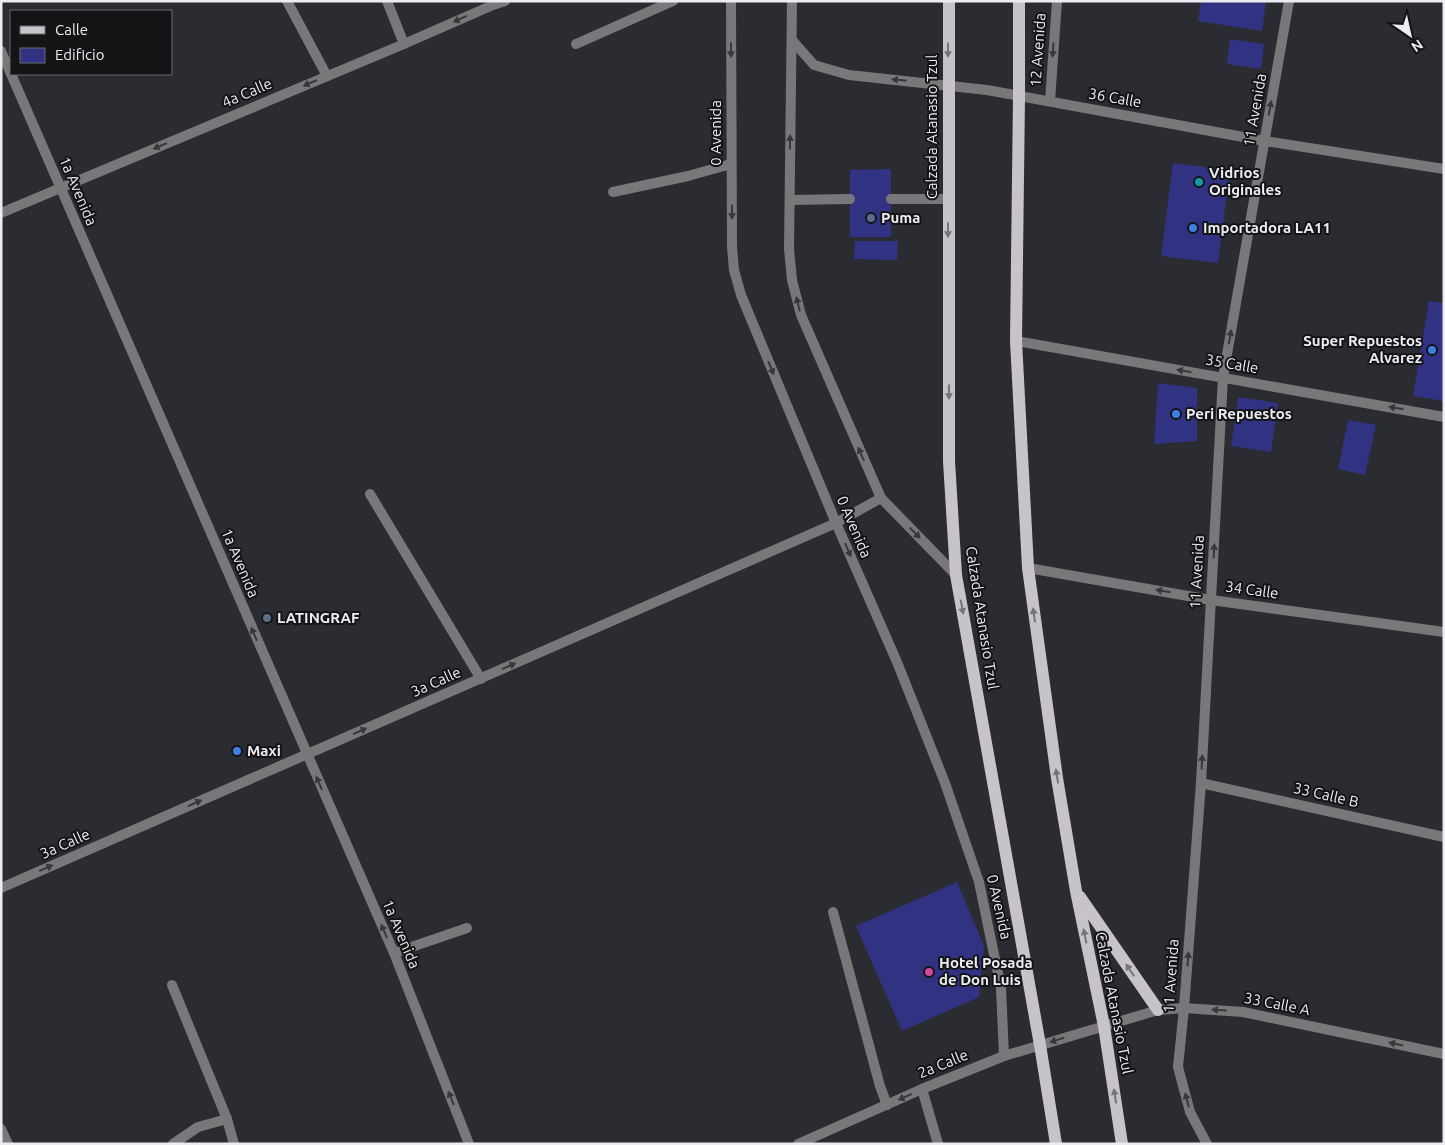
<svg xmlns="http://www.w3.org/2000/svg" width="1445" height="1145" viewBox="0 0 1445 1145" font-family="Ubuntu,sans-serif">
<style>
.building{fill:#313382}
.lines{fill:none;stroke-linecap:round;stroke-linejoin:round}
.service{stroke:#7a777a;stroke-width:10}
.minor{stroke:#7a777a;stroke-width:10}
.tertiary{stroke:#7a777a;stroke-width:10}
.primary{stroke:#c8c3c8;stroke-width:12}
.oneway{fill:#38373a}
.oneway2{fill:#777478}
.culture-dot{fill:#0f9aa8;stroke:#141417;stroke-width:2}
.service-dot{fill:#5c6f8a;stroke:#141417;stroke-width:2}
.shop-dot{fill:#3f7fe0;stroke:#141417;stroke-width:2}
.hotel-dot{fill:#d1479c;stroke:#141417;stroke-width:2}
.labels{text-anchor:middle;stroke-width:4;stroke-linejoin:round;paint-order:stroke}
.street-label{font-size:15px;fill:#ecedf1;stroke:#141417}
.poi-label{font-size:15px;font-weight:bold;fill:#ecedf1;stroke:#141417;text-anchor:start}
</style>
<rect width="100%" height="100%" fill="#2a2c31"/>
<g class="building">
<path d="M 1201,1 L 1266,1 L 1262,31 L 1198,21 Z"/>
<path d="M 1230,39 L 1264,44 L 1261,69 L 1227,64 Z"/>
<path d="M 1173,163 L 1230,170 L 1218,263 L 1161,256 Z"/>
<path d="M 891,169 L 891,237 L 850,237 L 850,170 Z"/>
<path d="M 855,241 L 898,241 L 897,260 L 854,259 Z"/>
<path d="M 1429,301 L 1444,303 L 1444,401 L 1413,396 Z"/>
<path d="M 1158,383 L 1197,388 L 1197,441 L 1154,444 Z"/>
<path d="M 1238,397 L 1278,403 L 1271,452 L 1231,446 Z"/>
<path d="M 1348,420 L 1376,425 L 1365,475 L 1338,469 Z"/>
<path d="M 957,882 L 984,946 L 979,997 L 902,1031 L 856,926 Z"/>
</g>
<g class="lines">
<g class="service">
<path d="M 287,1 L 327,76"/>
<path d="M 387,1 L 404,44"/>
<path d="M 576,44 L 673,1"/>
<path d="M 613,192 L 688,176 L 731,164"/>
<path d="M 891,199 L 948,199"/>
<path d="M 790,200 L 850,199"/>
<path d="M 370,494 L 481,679"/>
<path d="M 833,912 L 880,1086 L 887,1105"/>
<path d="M 394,953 L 467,928"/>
<path d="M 172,985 L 227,1119"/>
<path d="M 173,1144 L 198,1127 L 227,1119 L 234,1144"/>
</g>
<g class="minor">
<path d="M 731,1 L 732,247 L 734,270 L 741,295 L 836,523 L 897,662 L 945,783 L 979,882 L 1001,988 L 1004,1056"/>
<path d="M 792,1 L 789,249 L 792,280 L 801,315 L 881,498 L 956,575"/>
<path d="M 792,40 L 814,65 L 849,75 L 987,90 L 1265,141 L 1444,169"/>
<path d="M 1,51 L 394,953 L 469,1144"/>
<path d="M 1050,101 L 1057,1"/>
<path d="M 1,213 L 404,44 L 493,5 L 505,1"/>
<path d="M 1016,341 L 1444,417"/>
<path d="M 1028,568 L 1211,600 L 1444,632"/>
<path d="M 1201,783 L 1444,837"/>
<path d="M 1,888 L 836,523 L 881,498"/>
<path d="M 922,1089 L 938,1144"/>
<path d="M 1,1129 L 8,1144"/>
<path d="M 1207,1144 L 1190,1112 L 1178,1067 L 1184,1008 L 1201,783 L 1223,377 L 1289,1"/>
</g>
<path class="tertiary" d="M 798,1144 L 922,1089 L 1004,1056 L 1158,1010 L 1184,1008 L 1243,1012 L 1444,1054"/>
<g class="primary">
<path d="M 949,1 L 949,461 L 956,575 L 1040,1045 L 1056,1144"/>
<path d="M 1019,1 L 1019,96 L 1016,341 L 1028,568 L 1057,778 L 1076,891 L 1104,1026 L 1122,1144"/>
<path d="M 1080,897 L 1158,1010"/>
</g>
</g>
<defs><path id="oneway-solid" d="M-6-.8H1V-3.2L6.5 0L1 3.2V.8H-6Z" transform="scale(1.25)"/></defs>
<g class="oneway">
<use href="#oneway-solid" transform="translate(460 19) rotate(156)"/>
<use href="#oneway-solid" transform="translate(731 50) rotate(90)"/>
<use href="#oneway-solid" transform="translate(1053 50) rotate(94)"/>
<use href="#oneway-solid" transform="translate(899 80) rotate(-174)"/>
<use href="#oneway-solid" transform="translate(310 83) rotate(157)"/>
<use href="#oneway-solid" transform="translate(1270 108) rotate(-80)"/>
<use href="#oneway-solid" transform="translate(790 142) rotate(-89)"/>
<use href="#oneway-solid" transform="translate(160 146) rotate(157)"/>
<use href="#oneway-solid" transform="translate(732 212) rotate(89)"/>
<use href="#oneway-solid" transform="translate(798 304) rotate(-104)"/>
<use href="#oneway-solid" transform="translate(1230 337) rotate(-80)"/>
<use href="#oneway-solid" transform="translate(771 368) rotate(68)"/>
<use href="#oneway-solid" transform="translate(1184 371) rotate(-170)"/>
<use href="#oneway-solid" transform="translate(1396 408) rotate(-170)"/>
<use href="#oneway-solid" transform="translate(861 454) rotate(-114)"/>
<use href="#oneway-solid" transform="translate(915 533) rotate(46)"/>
<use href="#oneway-solid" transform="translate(848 550) rotate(66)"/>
<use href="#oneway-solid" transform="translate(1214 551) rotate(-87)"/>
<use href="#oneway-solid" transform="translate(1163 591) rotate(-170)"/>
<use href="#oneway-solid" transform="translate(254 634) rotate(-113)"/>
<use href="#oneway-solid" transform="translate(509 666) rotate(-24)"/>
<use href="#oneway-solid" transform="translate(360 731) rotate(-24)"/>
<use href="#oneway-solid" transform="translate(1202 762) rotate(-87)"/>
<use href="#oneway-solid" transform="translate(319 783) rotate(-114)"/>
<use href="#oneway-solid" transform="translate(195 803) rotate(-24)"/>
<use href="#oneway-solid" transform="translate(46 868) rotate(-24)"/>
<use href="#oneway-solid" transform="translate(384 931) rotate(-114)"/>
<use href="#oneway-solid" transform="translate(1188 959) rotate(-86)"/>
<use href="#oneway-solid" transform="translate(1219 1010) rotate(-176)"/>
<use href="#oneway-solid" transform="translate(1057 1040) rotate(163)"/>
<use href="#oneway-solid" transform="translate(1396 1044) rotate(-168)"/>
<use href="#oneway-solid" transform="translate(905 1097) rotate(156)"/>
<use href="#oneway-solid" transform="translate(451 1098) rotate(-112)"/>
<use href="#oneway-solid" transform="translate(1187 1100) rotate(-105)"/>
</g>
<g class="oneway2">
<use href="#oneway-solid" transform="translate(948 50) rotate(91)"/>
<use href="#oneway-solid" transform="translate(948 230) rotate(90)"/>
<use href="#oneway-solid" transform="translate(949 392) rotate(90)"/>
<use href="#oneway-solid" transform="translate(962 607) rotate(80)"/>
<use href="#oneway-solid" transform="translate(1034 615) rotate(-98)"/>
<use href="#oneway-solid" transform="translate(1057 776) rotate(-99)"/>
<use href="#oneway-solid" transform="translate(1085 936) rotate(-101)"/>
<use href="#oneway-solid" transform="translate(1130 970) rotate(-124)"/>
<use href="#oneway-solid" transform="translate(1115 1096) rotate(-99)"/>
</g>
<circle class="culture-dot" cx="1199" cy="182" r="5"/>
<g class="service-dot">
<circle cx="871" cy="218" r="5"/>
<circle cx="267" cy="618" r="5"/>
</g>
<g class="shop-dot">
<circle cx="1193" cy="228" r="5"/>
<circle cx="1432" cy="350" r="5"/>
<circle cx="1176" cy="414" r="5"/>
<circle cx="237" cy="751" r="5"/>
</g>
<circle class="hotel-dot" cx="929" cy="972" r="5"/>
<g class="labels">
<g class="street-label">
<text transform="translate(1038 50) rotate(-86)" y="5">12 Avenida</text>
<text transform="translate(247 93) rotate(-23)" y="5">4a Calle</text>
<text transform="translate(1115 98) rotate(10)" y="5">36 Calle</text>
<text transform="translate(1255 110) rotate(-80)" y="5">11 Avenida</text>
<text transform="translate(932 127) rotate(-90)" y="5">Calzada Atanasio Tzul</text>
<text transform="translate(716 133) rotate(-90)" y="5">0 Avenida</text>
<text transform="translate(78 191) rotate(67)" y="5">1a Avenida</text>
<text transform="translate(1232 364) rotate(10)" y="5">35 Calle</text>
<text transform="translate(854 527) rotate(67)" y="5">0 Avenida</text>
<text transform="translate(240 563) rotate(67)" y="5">1a Avenida</text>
<text transform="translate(1197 572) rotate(-87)" y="5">11 Avenida</text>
<text transform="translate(1252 590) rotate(8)" y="5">34 Calle</text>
<text transform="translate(982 618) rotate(81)" y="5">Calzada Atanasio Tzul</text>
<text transform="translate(436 682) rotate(-24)" y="5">3a Calle</text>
<text transform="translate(1326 795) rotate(13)" y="5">33 Calle B</text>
<text transform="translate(65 844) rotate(-24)" y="5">3a Calle</text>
<text transform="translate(999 907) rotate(77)" y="5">0 Avenida</text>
<text transform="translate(401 934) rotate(67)" y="5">1a Avenida</text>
<text transform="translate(1171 976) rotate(-86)" y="5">11 Avenida</text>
<text transform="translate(1114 1003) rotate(79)" y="5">Calzada Atanasio Tzul</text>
<text transform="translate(1277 1004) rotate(11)" y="5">33 Calle A</text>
<text transform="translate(943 1064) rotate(-22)" y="5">2a Calle</text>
</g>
<g class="poi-label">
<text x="1209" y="178">Vidrios<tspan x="1209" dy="17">Originales</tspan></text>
<text x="881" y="223">Puma</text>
<text x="1203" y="233">Importadora LA11</text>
<text x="1422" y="346" text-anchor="end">Super Repuestos<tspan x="1422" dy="17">Alvarez</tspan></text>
<text x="1186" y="419">Peri Repuestos</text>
<text x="277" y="623">LATINGRAF</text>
<text x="247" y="756">Maxi</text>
<text x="939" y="968">Hotel Posada<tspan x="939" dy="17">de Don Luis</tspan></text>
</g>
</g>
<rect width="1445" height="1145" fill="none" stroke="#ecedf1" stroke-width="5"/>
<rect x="10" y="10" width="162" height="65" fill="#141417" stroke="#6a6b6e"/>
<rect x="20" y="26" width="25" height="8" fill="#c8c3c8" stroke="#6a6b6e"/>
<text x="55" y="35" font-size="15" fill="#ecedf1">Calle</text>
<rect x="20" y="48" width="25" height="15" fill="#313382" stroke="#6a6b6e"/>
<text x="55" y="60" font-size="15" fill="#ecedf1">Edificio</text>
<g transform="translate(1410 35) rotate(146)" stroke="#141417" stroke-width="4" paint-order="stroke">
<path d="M0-4L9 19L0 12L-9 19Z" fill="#ecedf1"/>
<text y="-8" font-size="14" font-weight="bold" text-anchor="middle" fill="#ecedf1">N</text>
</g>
</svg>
